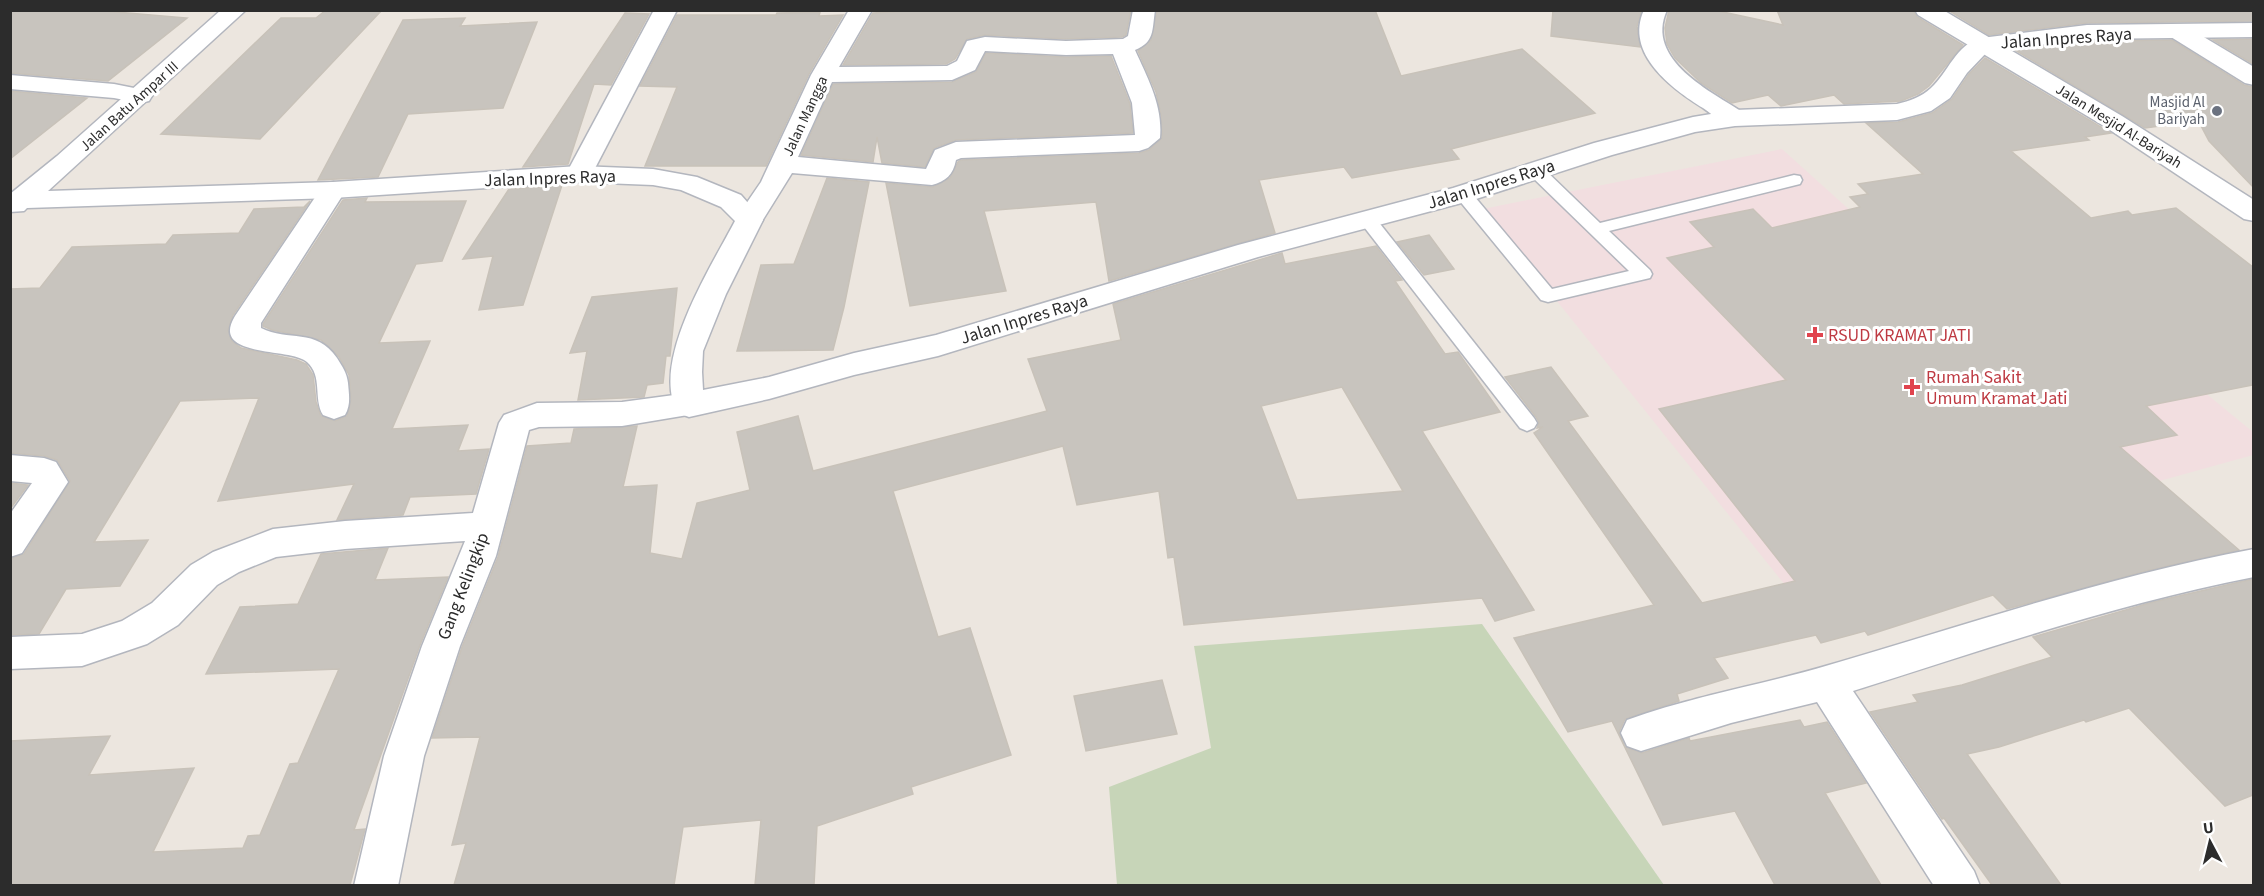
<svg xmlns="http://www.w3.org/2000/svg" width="2264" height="896" viewBox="0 0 2264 896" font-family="'Source Sans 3',sans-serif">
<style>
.medical{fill:#f2dee0}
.cemetery{fill:#c7d5b8}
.building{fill:#c8c4be;stroke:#c8c2b9;stroke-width:1.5;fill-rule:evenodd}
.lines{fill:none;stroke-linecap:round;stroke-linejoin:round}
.lane-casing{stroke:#b3b6be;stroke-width:3}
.street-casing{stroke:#b3b6be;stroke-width:3}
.secondary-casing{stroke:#b3b6be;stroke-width:3}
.lane{fill:#fff;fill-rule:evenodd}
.street{fill:#fff;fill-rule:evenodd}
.secondary{fill:#fff;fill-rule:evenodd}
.worship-dot{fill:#6b7280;stroke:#fff;stroke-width:2}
.health-dot{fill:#e0444e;stroke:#fff;stroke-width:2}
.labels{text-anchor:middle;stroke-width:6;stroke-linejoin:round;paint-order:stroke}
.far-worship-label{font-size:15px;fill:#5b616d;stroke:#fff;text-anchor:end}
.far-street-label{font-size:15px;fill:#2c2c2c;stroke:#fff}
.street-label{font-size:18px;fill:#2c2c2c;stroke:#fff}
.health-label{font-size:18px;fill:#be3a42;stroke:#fff;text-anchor:start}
</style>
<rect width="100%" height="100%" fill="#ece6df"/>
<path class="medical" d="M 1782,149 L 1996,342 L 2109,314 L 2253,432 L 2253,455 L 1785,585 L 1483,209 Z"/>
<path class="cemetery" d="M 1482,624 L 1664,885 L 1117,885 L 1109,787 L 1211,748 L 1194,646 Z"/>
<g class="building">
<path d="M 10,10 L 93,10 L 187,18 L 108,81 L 10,73 Z"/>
<path d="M 326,10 L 382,10 L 260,139 L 161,134 L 281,18 L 316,18 Z"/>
<path d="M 925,10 L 1131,10 L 1126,35 L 1122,37 L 1066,39 L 985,35 L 967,39 L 955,59 L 946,64 L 843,65 L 873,13 Z"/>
<path d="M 1157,10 L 1375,10 L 1401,76 L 1522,49 L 1595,113 L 1451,149 L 1459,159 L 1352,178 L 1344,167 L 1259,180 L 1275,233 L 1109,281 L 1096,202 L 984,211 L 1006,291 L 910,306 L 886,183 L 933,187 L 950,178 L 958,162 L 961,160 L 1139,153 L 1149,150 L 1162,138 L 1161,115 L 1156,92 L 1138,51 L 1151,40 Z"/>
<path d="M 1553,10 L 1642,10 L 1637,26 L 1640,47 L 1551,36 Z"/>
<path d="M 1669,10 L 1714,10 L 1783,25 L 1777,10 L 1913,10 L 1917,17 L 1963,45 L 1929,86 L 1918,94 L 1901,101 L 1844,104 L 1834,95 L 1781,106 L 1768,95 L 1732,103 L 1701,83 L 1675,58 L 1667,44 L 1665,28 Z"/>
<path d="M 1948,10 L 2253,10 L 2253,21 L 2087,23 L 1989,35 Z"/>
<path d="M 820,12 L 819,16 L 843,15 L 809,74 L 766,166 L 645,166 L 677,87 L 640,86 L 677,15 L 776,15 L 777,13 Z"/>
<path d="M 625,13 L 649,14 L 611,85 L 594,84 L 568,164 L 523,167 Z"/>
<path d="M 465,18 L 460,26 L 537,22 L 503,108 L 408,114 L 378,177 L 318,180 L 403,20 Z"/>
<path d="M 2253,39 L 2253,64 L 2213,40 Z"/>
<path d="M 2172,40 L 2244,85 L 2253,87 L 2253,187 L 2209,141 L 2200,124 L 2194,125 L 2190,122 L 2145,128 L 2015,50 L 2087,41 Z"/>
<path d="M 986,53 L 1066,57 L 1111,56 L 1130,104 L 1133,133 L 956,140 L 934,148 L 925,167 L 882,163 L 877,137 L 873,162 L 801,155 L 833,84 L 952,82 L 976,72 Z"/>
<path d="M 1985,58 L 2111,133 L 2085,137 L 2089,140 L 2011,151 L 2091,218 L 2128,211 L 2132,215 L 2176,208 L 2253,267 L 2253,385 L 2146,406 L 2177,435 L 2120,447 L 2239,550 L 2146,571 L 2007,609 L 1993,595 L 1868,635 L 1865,631 L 1821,643 L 1816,635 L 1714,658 L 1728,678 L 1677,694 L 1679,701 L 1625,719 L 1619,732 L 1625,747 L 1642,753 L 1689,738 L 1690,741 L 1800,720 L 1804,727 L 1827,722 L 1866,783 L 1825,793 L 1881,885 L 1775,885 L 1735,811 L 1663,825 L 1612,721 L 1568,732 L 1514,638 L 1654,605 L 1534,433 L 1543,427 L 1537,428 L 1539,422 L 1536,417 L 1505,377 L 1551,367 L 1588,416 L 1568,421 L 1702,603 L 1795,581 L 1659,409 L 1786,380 L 1667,258 L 1714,247 L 1690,222 L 1753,209 L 1772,228 L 1860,207 L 1850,197 L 1868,194 L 1858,184 L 1923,174 L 1866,123 L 1898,122 L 1932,113 L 1952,99 L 1969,74 Z"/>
<path d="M 10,91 L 87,98 L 10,159 Z"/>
<path d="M 827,178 L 869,182 L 844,307 L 833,350 L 737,351 L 761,265 L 794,264 Z"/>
<path d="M 562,185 L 523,305 L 479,310 L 493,256 L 463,259 L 509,189 Z"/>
<path d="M 367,198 L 365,202 L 466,201 L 442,261 L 416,264 L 379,343 L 430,341 L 392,429 L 468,425 L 458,451 L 489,449 L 476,494 L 410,497 L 403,515 L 337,520 L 354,484 L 218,501 L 259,398 L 180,401 L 94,542 L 148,540 L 120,586 L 66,589 L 39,634 L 10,635 L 10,559 L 24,554 L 70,481 L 57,460 L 44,456 L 10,453 L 10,289 L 40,288 L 72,247 L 166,244 L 173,235 L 239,233 L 254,209 L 304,207 L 310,201 L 233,315 L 228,330 L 232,341 L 241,348 L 297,360 L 306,364 L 313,375 L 316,402 L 321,416 L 335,421 L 347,416 L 351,400 L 349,375 L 339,357 L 321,340 L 272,330 L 263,326 L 263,324 L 343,200 Z"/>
<path d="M 1429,235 L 1454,269 L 1424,275 L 1397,242 Z"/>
<path d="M 1376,246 L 1402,280 L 1395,281 L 1445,354 L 1458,352 L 1500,412 L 1422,431 L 1534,610 L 1495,621 L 1482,598 L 1184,625 L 1174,557 L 1168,558 L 1159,491 L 1077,505 L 1063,446 L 893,491 L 938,637 L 970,628 L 1011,755 L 911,787 L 913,794 L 817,826 L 814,885 L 755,885 L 761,820 L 683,827 L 674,885 L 454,885 L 466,843 L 452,845 L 480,737 L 432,738 L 462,647 L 498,557 L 527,446 L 571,443 L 574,429 L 637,426 L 623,487 L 657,485 L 650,553 L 682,559 L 697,503 L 750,490 L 737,432 L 798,416 L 813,471 L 1047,411 L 1028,359 L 1121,340 L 1113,304 L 1282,253 L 1285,264 ZM 1342,387 L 1403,491 L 1297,500 L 1261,406 Z"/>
<path d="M 677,288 L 670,356 L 666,356 L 663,383 L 647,385 L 644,397 L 578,400 L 587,351 L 570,353 L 592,297 Z"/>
<path d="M 10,483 L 28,485 L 10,509 Z"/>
<path d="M 388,548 L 375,580 L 448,577 L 420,645 L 354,830 L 365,829 L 350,885 L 10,885 L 10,741 L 110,736 L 89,775 L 194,768 L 153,852 L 243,848 L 248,836 L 260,835 L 290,764 L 298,763 L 339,669 L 206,674 L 240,607 L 298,604 L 321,554 Z"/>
<path d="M 2253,579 L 2253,795 L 2225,806 L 2129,708 L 2086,722 L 2084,720 L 1999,747 L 1967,754 L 2061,885 L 1992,885 L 1944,818 L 1942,819 L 1870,712 L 1918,702 L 1913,695 L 1962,685 L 2052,657 L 2033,637 L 2153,602 Z"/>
<path d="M 1162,680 L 1177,734 L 1086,751 L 1074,696 Z"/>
</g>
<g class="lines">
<defs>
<g id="lane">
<path d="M 1536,166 L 1542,167 L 1600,223 L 1794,175 L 1800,176 L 1802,180 L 1800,184 L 1609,231 L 1650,270 L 1652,274 L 1650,278 L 1548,302 L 1541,300 L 1454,194 L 1457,190 L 1469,190 L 1552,289 L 1629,271 L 1530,175 L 1528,171 L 1530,167 Z"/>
<path d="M 1367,214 L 1373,215 L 1534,418 L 1537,423 L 1534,428 L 1527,431 L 1520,428 L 1361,223 L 1358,219 L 1361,215 Z"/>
</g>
<g id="street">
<path d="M 654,10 L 677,10 L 592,174 L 588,180 L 579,182 L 570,180 L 566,174 Z"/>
<path d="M 849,10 L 872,10 L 839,67 L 947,66 L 957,61 L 967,41 L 985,37 L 1066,41 L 1123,39 L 1128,36 L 1133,10 L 1155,10 C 1152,30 1155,42 1135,50 C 1148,79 1163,106 1160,138 L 1148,148 L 1139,151 L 961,158 L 956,160 C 953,175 946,181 932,185 L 792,173 L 759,226 L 749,229 L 739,226 L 735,220 L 761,182 L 811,75 ZM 985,51 L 1066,55 L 1113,54 L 1132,103 L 1135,135 L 956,142 L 935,150 L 926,169 L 798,157 L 832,82 L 952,80 L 975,70 Z"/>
<path d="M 1644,10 L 1667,10 C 1644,60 1712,92 1744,113 L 1748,118 L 1744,123 C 1727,128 1716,117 1703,108 C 1672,89 1624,53 1644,10 Z"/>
<path d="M 1915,10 L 1943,10 L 2122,116 L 2254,200 L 2254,221 L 2244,219 L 2104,126 L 1918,15 Z"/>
<path d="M 2179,25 L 2187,27 L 2254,67 L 2254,85 L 2245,83 L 2171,37 L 2167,32 L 2171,27 Z"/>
<path d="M 10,75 L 114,84 L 149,91 L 152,96 L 149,101 L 140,103 L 114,98 L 10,89 Z"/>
<path d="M 333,182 L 343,184 L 346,190 L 261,323 L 261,328 C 288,342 316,327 337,358 C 342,366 347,373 348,383 C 349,395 351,405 345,415 L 334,419 L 323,415 C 313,399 323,376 307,362 C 291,347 209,359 235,316 L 320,190 L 323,184 Z"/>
<path d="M 689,393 L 700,397 L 705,405 L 700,413 L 622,426 L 539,427 L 529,430 L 496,556 L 460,646 L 424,756 L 398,886 L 354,886 L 384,756 L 422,646 L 465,541 L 345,549 L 276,557 L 239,572 L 217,585 L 178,625 L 147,644 L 82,666 L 10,669 L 10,637 L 82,634 L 122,621 L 152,603 L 191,565 L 213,552 L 273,529 L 345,521 L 473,513 L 499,423 L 504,415 L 537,403 L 622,402 Z"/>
<path d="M 10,455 L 44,458 L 56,462 L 68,482 L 22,553 L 10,557 L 10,514 L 32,483 L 10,481 Z"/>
<path d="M 2254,549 L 2254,577 C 2117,604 1985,649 1853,691 L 1974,871 L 1980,886 L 1934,886 L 1817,702 L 1731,723 L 1641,751 L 1627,746 L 1621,733 L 1627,720 C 1693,696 1762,685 1829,665 C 1970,624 2109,576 2254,549 Z"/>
</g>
<path id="secondary" d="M 221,10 L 246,10 L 48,191 L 333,182 L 579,166 L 653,169 L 697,177 L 741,195 L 763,220 L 726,294 L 703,351 L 702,372 L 703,390 L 769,377 L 854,353 L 936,335 L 1238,245 L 1453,188 L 1594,143 L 1693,117 L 1735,110 L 1897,104 C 1910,101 1921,97 1931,88 C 1948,73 1956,44 1981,38 L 2087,25 L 2254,23 L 2254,37 L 2087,39 L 1988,51 L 1967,73 L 1950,98 L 1931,111 L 1897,120 L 1735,126 L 1695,132 L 1612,155 L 1473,200 L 1258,257 L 938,356 L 854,375 L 769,399 L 689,417 L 678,413 C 649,363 711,267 735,221 L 721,207 L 681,190 L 653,185 L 579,182 L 333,198 L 27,208 L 24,211 L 10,212 L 10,194 L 57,156 Z"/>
</defs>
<use href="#lane" class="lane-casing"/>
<use href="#street" class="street-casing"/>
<use href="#secondary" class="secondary-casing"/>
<use href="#lane" class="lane"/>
<use href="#street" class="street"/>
<use href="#secondary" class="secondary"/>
</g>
<circle class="worship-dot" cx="2217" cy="111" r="6"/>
<g class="health-dot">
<path d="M1812 326h6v6h6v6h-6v6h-6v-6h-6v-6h6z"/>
<path d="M1909 378h6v6h6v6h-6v6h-6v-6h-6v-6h6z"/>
</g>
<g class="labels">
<g class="far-worship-label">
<text x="2205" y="107">Masjid Al<tspan x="2205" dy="17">Bariyah</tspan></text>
</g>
<g class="far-street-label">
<text transform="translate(129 106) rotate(-42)" y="5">Jalan Batu Ampar III</text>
<text transform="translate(805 116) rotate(-65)" y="5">Jalan Mangga</text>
<text transform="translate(2119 126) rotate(32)" y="5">Jalan Mesjid Al-Bariyah</text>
</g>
<g class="street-label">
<text transform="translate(2066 38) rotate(-4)" y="6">Jalan Inpres Raya</text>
<text transform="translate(550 178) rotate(-2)" y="6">Jalan Inpres Raya</text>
<text transform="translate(1491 184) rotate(-17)" y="6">Jalan Inpres Raya</text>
<text transform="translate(1024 319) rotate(-17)" y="6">Jalan Inpres Raya</text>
<text transform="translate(463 586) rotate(-69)" y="6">Gang Kelingkip</text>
</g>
<g class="health-label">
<text x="1828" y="341">RSUD KRAMAT JATI</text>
<text x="1926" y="383">Rumah Sakit<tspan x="1926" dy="21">Umum Kramat Jati</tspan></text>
</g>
</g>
<rect width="2264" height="896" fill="none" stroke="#2c2c2c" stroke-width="24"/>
<g transform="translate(2210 842) rotate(353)" stroke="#ffffff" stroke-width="4.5" paint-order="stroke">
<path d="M0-4.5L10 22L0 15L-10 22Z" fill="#2c2c2c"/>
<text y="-9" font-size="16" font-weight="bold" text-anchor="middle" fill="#2c2c2c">U</text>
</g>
</svg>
